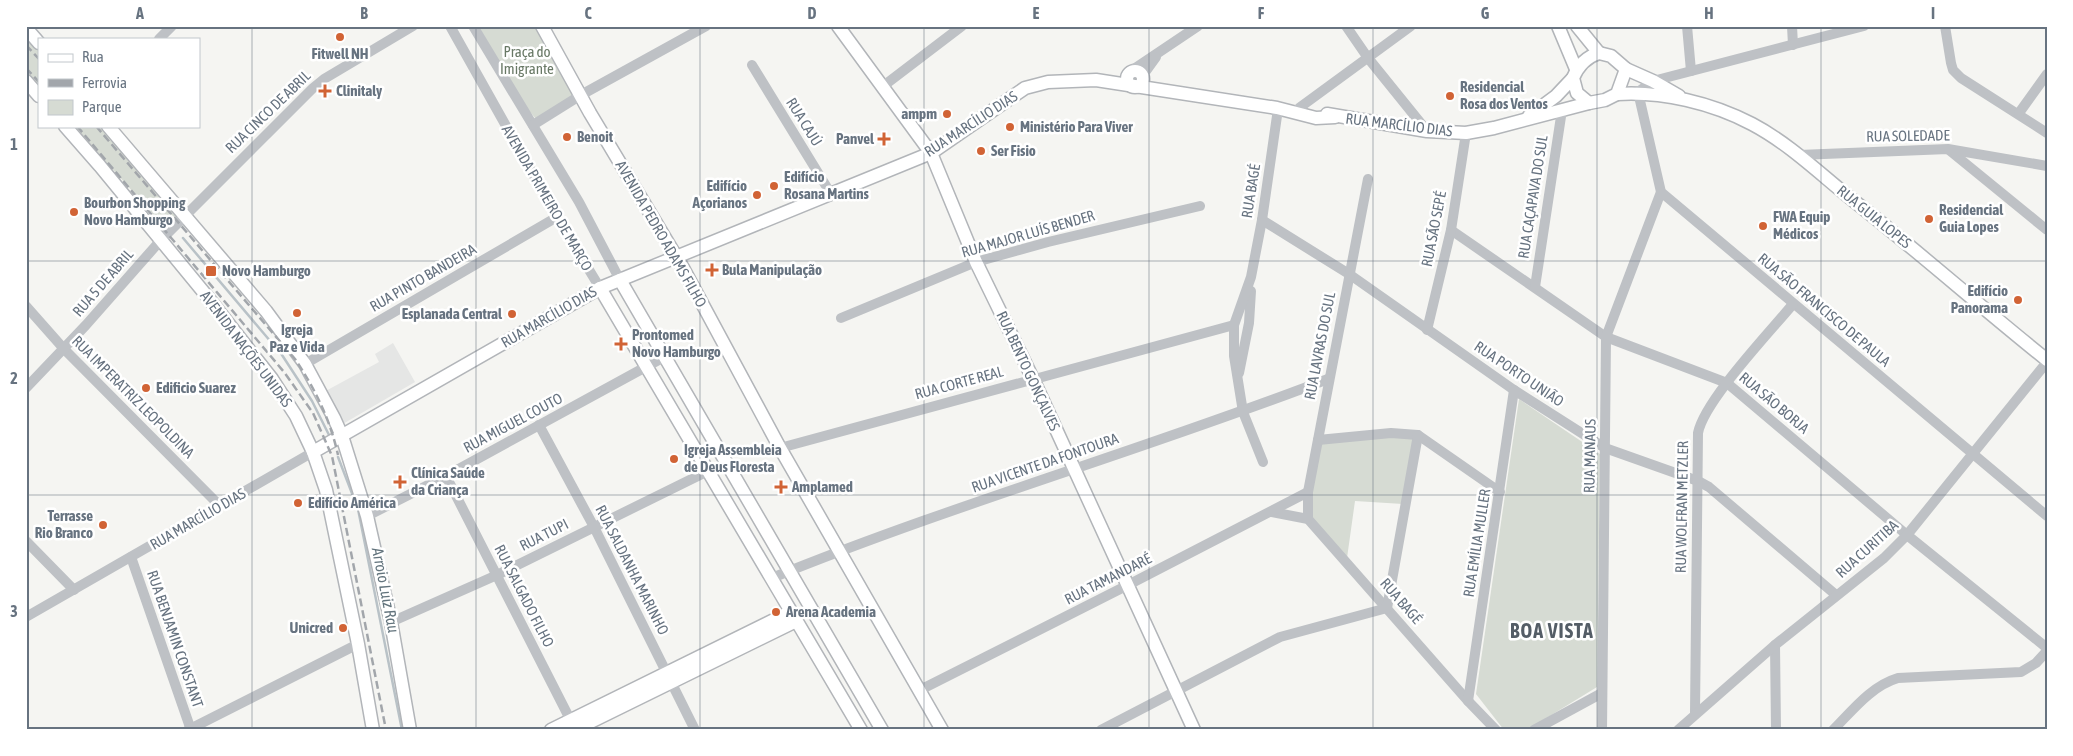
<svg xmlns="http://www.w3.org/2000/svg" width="2073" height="756" viewBox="0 0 2073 756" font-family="'Asap Condensed',sans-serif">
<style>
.built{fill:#e5e6e5}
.green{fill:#d6dbd3}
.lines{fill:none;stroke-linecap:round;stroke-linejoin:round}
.stream{stroke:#b9c2c7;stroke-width:2.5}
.major-casing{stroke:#b2b5b9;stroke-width:15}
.minor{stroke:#bec1c5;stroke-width:10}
.major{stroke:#fff;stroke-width:12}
.rail{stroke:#a2a6ab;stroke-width:2.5;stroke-dasharray:8 4;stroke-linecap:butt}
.grid{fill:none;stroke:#677380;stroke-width:1;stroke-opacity:0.55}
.poi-dot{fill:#d16335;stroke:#fff;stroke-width:2}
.labels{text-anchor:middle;stroke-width:5;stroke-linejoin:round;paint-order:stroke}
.park-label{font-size:15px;fill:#687865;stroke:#fff}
.poi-label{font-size:15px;font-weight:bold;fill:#677380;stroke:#fff;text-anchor:start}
.street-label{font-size:15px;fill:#677380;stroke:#fff}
.water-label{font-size:16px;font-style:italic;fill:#63747d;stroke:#fff}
.district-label{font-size:20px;font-weight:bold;letter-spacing:1px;fill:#545d66;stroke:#fff}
.neatline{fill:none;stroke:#677380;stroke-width:2}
.grid-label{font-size:16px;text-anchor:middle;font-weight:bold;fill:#677380}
</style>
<rect width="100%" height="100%" fill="#f5f5f2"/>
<path class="built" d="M 393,343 L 415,382 L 341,425 L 322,393 L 379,362 L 375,354 Z"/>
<g class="green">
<path d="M 476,26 L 539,26 L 577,94 L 536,119 L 519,99 Z"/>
<path d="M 31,40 L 39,49 L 39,87 L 26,73 L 26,46 Z"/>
<path d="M 74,126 L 103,126 L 179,219 L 168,231 Z"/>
<path d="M 1519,399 L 1600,454 L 1597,687 L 1527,730 L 1504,730 L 1476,694 Z"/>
<path d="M 1390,436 L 1414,437 L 1403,504 L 1355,501 L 1347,558 L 1311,518 L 1311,491 L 1320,443 Z"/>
</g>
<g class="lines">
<g class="stream">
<path d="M 183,238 L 282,355 L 312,401 L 330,437"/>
<path d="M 338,457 L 358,509 L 402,730"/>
</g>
<defs>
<g id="major">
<path d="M 542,26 L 590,113 L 683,268 L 780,448 L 942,730"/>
<path d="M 838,26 L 931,153 L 976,262 L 1033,379 L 1194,730"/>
<path d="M 1558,26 L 1576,69"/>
<path d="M 1577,26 L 1599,53"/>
<path d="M 26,28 L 39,43"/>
<path d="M 1599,53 L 1611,56 L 1626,69 L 1617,94 L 1605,100 L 1589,103 L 1577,93 L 1573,78 C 1578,66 1586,57 1599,53 Z"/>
<path d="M 1626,69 L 1653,81 L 1679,96"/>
<circle cx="1135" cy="79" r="8"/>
<path d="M 26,81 L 39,96"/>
<path d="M 1617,94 C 1662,91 1712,103 1752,124 C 1790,144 1821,175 1854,201 C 1920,253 1982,308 2047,360"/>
<path d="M 1327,114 L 1427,131 L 1466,133 L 1494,128 L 1589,103"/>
<path d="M 1529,116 L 1556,96 L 1573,78"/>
<path d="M 65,126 L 100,166 L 206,295 L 272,379 L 296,416 L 313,452 L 326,490 L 358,644 L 373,730"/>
<path d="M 108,126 L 266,311 L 305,364 L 334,418 L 342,436 L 367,516 L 391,622 L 410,730"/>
<path d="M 620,280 L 882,730"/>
<path d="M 600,288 L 861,730"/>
<path d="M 313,452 L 600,288 L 931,153 L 1025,88 L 1048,82 L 1096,80 L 1277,108 L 1316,118 L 1335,117"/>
<path d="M 551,730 L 790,612"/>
<path d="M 574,730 L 796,621"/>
</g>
</defs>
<use href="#major" class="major-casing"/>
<g class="minor">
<path d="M 450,26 L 557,217 L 600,288"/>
<path d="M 473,26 L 579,202 L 620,280"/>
<path d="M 1346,26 L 1368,58 L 1427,131"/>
<path d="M 1687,26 L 1691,71"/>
<path d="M 1792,26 L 1793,45"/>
<path d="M 1864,26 L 1653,81 L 1638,92 L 1661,192 L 2047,516"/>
<path d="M 1945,26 L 1951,63 L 1953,70 L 1961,78 L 2047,133"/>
<path d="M 159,39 L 172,26"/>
<path d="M 752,65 L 831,194"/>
<path d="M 1131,71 L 1198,26"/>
<path d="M 1143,75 L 1156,57"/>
<path d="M 882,87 L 962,26"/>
<path d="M 1299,108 L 1411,26"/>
<path d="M 2019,113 L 2047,74"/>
<path d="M 533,125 L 581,95 L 706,26"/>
<path d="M 1949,150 L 2047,230"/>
<path d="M 1799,155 L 1948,149 L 2047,166"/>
<path d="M 1262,220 L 1349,274 L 1514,390 L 1605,448 L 1698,481 L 1709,487 L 1836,595"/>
<path d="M 1451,230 L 1606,337 L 1727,383 L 1907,535 L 2047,648"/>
<path d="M 1535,287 L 1562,110"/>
<path d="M 26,306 L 64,349 L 220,506"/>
<path d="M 841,318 L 976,262 L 1048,242 L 1200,206"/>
<path d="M 1427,330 L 1451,230 L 1466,133"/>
<path d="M 305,364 L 557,217"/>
<path d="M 1239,373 L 1249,323 L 1251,291"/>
<path d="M 26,388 L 86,325 L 160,241 L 313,88 L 324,79 L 413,26"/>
<path d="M 539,425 L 594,527 L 695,730"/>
<path d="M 1318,440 L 1391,433 L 1418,435 L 1500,492"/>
<path d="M 780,448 L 1234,325"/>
<path d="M 1263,462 L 1243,412 L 1234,356 L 1234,325 L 1251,277 L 1262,220 L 1278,109"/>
<path d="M 446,476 L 574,727"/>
<path d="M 1272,512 L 1308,519 L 1468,701 L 1496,730"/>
<path d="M 367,516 L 446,476 L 664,357"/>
<path d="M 1308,519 L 1308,492 L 1368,179"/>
<path d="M 26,541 L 74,590"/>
<path d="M 131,557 L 191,730"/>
<path d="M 772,578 C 954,504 1144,450 1328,379"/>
<path d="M 26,617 L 313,452"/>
<path d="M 391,622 L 497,575 L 708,471"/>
<path d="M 1775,645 L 1776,730"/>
<path d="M 920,690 L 1128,585 L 1308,492"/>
<path d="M 1468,701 L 1514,390"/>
<path d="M 1695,713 L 1698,433 C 1704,401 1770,332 1793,304"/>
<path d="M 188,730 L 358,644"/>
<path d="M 1101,730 L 1280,637 L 1387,608 L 1418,435"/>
<path d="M 1534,730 L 1602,693"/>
<path d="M 1602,730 L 1606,337 L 1661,192"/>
<path d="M 1678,730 L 1775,645 L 1884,558 L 1907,535 L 2047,362"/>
<path d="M 1833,730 C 1852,711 1871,686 1898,678 L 2021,672 L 2036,663 L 2047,651"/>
</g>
<use href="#major" class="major"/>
<g class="rail">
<path d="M 26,45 L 39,59"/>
<path d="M 26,68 L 39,82"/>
<path d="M 77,126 L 284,372 L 313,413 L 332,456 L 386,730"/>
<path d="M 96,126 L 295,359 C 315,389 330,419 338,455"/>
</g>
</g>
<path class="grid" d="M 252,26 L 252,730M 476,26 L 476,730M 700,26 L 700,730M 924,26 L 924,730M 1149,26 L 1149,730M 1373,26 L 1373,730M 1597,26 L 1597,730M 1821,26 L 1821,730M 26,261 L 2047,261M 26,495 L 2047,495"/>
<g class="poi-dot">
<circle cx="340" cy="37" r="5"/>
<path d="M322.5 83.5h5v5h5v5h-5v5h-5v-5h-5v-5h5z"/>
<circle cx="1450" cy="96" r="5"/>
<circle cx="947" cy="114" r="5"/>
<circle cx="1010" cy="127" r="5"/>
<circle cx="567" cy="137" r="5"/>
<path d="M881.5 131.5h5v5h5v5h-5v5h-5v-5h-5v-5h5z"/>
<circle cx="981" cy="151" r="5"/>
<circle cx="774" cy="186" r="5"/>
<circle cx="757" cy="195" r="5"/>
<circle cx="74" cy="212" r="5"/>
<circle cx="1929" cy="219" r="5"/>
<circle cx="1763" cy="226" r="5"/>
<path d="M709.5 262.5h5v5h5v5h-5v5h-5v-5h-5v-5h5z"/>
<rect x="205" y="265" width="12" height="12" rx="2.5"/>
<circle cx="2018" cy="300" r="5"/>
<circle cx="297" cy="313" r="5"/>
<circle cx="512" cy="314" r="5"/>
<path d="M618.5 336.5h5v5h5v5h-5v5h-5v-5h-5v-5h5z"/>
<circle cx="146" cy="388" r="5"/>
<circle cx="674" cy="459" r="5"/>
<path d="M397.5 474.5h5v5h5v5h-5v5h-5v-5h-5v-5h5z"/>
<path d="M778.5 479.5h5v5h5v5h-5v5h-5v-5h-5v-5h5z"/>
<circle cx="298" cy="503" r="5"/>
<circle cx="103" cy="525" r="5"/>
<circle cx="776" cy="612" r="5"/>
<circle cx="343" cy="628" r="5"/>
</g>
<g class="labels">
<g class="park-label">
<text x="527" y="57">Praça do<tspan x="527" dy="17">Imigrante</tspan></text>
</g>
<g class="poi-label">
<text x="340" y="59" text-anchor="middle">Fitwell NH</text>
<text x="1460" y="92">Residencial<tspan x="1460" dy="17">Rosa dos Ventos</tspan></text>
<text x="336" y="96">Clinitaly</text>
<text x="937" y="119" text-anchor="end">ampm</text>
<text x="1020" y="132">Ministério Para Viver</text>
<text x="577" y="142">Benoit</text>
<text x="874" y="144" text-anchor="end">Panvel</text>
<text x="991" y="156">Ser Fisio</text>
<text x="784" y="182">Edifício<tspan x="784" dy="17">Rosana Martins</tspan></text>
<text x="747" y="191" text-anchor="end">Edifício<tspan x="747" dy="17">Açorianos</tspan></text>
<text x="84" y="208">Bourbon Shopping<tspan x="84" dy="17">Novo Hamburgo</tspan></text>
<text x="1939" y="215">Residencial<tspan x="1939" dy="17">Guia Lopes</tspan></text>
<text x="1773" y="222">FWA Equip<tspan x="1773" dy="17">Médicos</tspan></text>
<text x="722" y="275">Bula Manipulação</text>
<text x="222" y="276">Novo Hamburgo</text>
<text x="2008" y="296" text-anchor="end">Edifício<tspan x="2008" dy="17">Panorama</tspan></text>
<text x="502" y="319" text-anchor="end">Esplanada Central</text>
<text x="297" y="335" text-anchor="middle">Igreja<tspan x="297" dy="17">Paz e Vida</tspan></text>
<text x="632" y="340">Prontomed<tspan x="632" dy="17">Novo Hamburgo</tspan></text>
<text x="156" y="393">Edificio Suarez</text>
<text x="684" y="455">Igreja Assembleia<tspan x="684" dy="17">de Deus Floresta</tspan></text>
<text x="411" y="478">Clínica Saúde<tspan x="411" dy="17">da Criança</tspan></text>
<text x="792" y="492">Amplamed</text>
<text x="308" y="508">Edifício América</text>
<text x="93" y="521" text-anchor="end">Terrasse<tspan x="93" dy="17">Rio Branco</tspan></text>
<text x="786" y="617">Arena Academia</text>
<text x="333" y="633" text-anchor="end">Unicred</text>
</g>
<g class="street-label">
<text transform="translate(268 112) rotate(-44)" y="5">RUA CINCO DE ABRIL</text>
<text transform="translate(804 122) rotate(58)" y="5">RUA CAJÚ</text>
<text transform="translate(971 124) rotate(-33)" y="5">RUA MARCÍLIO DIAS</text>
<text transform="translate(1399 125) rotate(7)" y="5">RUA MARCÍLIO DIAS</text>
<text transform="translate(1908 136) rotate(-1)" y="5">RUA SOLEDADE</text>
<text transform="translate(1251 191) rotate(-81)" y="5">RUA BAGÉ</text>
<text transform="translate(1533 197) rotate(-81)" y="5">RUA CAÇAPAVA DO SUL</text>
<text transform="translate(547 198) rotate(60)" y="5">AVENIDA PRIMEIRO DE MARÇO</text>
<text transform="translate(1874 217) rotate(39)" y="5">RUA GUIA LOPES</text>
<text transform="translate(1434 229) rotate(-79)" y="5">RUA SÃO SEPÉ</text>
<text transform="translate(661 234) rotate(60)" y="5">AVENIDA PEDRO ADAMS FILHO</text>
<text transform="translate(1028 234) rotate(-16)" y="5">RUA MAJOR LUÍS BENDER</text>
<text transform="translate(423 278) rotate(-30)" y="5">RUA PINTO BANDEIRA</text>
<text transform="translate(103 283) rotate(-49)" y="5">RUA 5 DE ABRIL</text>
<text transform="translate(1824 310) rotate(40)" y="5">RUA SÃO FRANCISCO DE PAULA</text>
<text transform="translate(549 317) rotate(-30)" y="5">RUA MARCÍLIO DIAS</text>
<text transform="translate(1320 346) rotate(-79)" y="5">RUA LAVRAS DO SUL</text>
<text transform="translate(246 349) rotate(53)" y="5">AVENIDA NAÇÕES UNIDAS</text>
<text transform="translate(1028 371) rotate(65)" y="5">RUA BENTO GONÇALVES</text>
<text transform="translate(1519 374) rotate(34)" y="5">RUA PORTO UNIÃO</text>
<text transform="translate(959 383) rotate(-15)" y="5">RUA CORTE REAL</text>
<text transform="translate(133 397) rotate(45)" y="5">RUA IMPERATRIZ LEOPOLDINA</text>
<text transform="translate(1774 403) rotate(40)" y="5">RUA SÃO BORJA</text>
<text transform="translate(513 423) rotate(-28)" y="5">RUA MIGUEL COUTO</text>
<text transform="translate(1590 456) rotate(-89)" y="5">RUA MANAUS</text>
<text transform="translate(1045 463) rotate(-19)" y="5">RUA VICENTE DA FONTOURA</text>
<text transform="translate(1682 507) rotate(-89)" y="5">RUA WOLFRAN METZLER</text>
<text transform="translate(198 519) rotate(-30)" y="5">RUA MARCÍLIO DIAS</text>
<text transform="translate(544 535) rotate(-27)" y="5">RUA TUPI</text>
<text transform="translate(1477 543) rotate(-81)" y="5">RUA EMÍLIA MULLER</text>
<text transform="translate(1867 549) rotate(-42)" y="5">RUA CURITIBA</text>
<text transform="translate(632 570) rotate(63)" y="5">RUA SALDANHA MARINHO</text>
<text transform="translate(1108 579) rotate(-27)" y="5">RUA TAMANDARÉ</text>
<text transform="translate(524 596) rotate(63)" y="5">RUA SALGADO FILHO</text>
<text transform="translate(1401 601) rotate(49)" y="5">RUA BAGÉ</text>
<text transform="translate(175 639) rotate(71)" y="5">RUA BENJAMIN CONSTANT</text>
</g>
<g class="water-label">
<text transform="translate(386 590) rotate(79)" y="6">Arroio Luiz Rau</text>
</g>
<g class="district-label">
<text x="1552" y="638">BOA VISTA</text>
</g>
</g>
<rect width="2073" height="756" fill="none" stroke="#ffffff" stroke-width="55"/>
<rect x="38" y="38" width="162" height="90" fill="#ffffff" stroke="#c2c7cc"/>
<rect x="48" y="54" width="25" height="8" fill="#ffffff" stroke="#c2c7cc"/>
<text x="82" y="62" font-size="15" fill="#677380">Rua</text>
<rect x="48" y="79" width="25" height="8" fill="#a2a6ab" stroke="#c2c7cc"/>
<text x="82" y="88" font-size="15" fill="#677380">Ferrovia</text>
<rect x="48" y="100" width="25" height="15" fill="#d6dbd3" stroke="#c2c7cc"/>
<text x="82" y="112" font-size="15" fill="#677380">Parque</text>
<rect x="28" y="28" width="2018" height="700" class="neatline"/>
<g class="grid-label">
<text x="140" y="19">A</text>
<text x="364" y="19">B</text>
<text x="588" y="19">C</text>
<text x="812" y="19">D</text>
<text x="1036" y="19">E</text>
<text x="1261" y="19">F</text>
<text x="1485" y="19">G</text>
<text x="1709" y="19">H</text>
<text x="1933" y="19">I</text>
<text x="14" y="150">1</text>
<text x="14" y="384">2</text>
<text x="14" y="617">3</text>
</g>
</svg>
